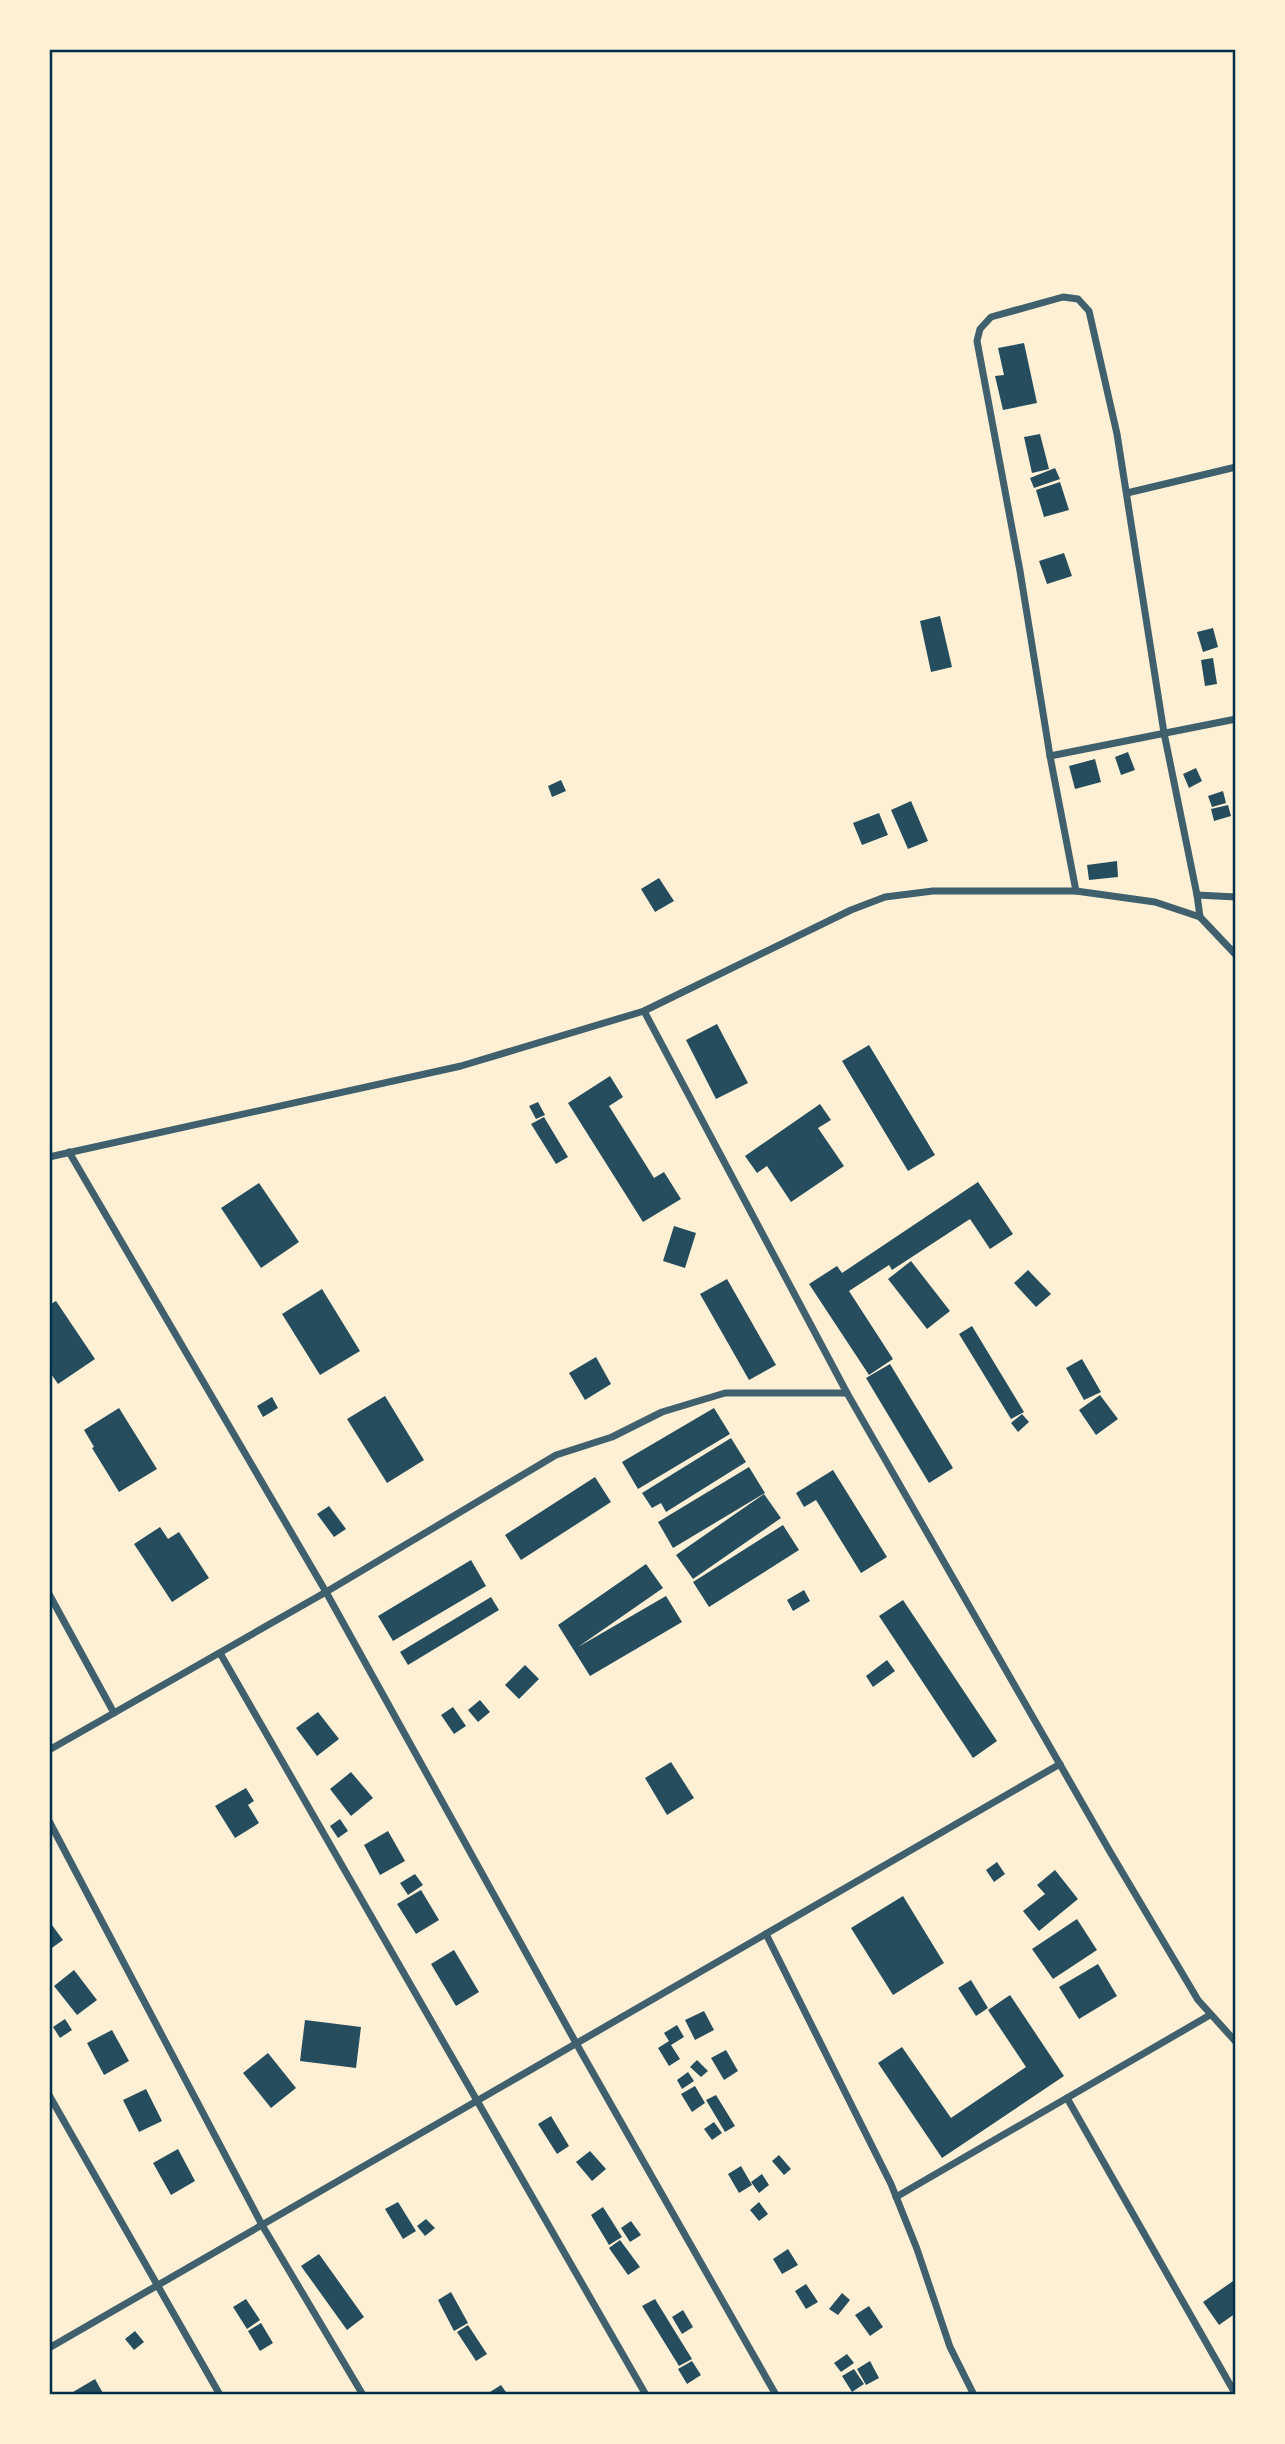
<svg xmlns="http://www.w3.org/2000/svg" width="1285" height="2444" viewBox="0 0 1285 2444" font-family="Manrope,sans-serif">
<style>
.building{fill:#264d5e}
.lines{fill:none;stroke-linecap:round;stroke-linejoin:round}
.minor{stroke:#3f606c;stroke-width:7}
.neatline{fill:none;stroke:#003049;stroke-width:2.5}
</style>
<rect width="100%" height="100%" fill="#fdf0d5"/>
<g class="building">
<path d="M 1024,343 L 1037,403 L 1003,410 L 995,376 L 1004,375 L 998,348 Z"/>
<path d="M 1040,434 L 1049,469 L 1032,473 L 1024,437 Z"/>
<path d="M 1055,468 L 1060,479 L 1034,488 L 1030,478 Z"/>
<path d="M 1060,482 L 1069,510 L 1044,517 L 1036,490 Z"/>
<path d="M 1064,553 L 1072,576 L 1047,584 L 1039,561 Z"/>
<path d="M 940,616 L 952,667 L 931,672 L 920,621 Z"/>
<path d="M 1213,628 L 1218,647 L 1203,652 L 1197,632 Z"/>
<path d="M 1213,658 L 1217,684 L 1205,686 L 1201,660 Z"/>
<path d="M 1128,752 L 1135,770 L 1121,775 L 1115,757 Z"/>
<path d="M 1095,759 L 1101,782 L 1075,789 L 1069,766 Z"/>
<path d="M 1196,768 L 1202,781 L 1189,788 L 1183,774 Z"/>
<path d="M 561,780 L 566,791 L 552,797 L 548,786 Z"/>
<path d="M 1223,791 L 1226,803 L 1212,807 L 1208,796 Z"/>
<path d="M 911,801 L 928,841 L 908,849 L 891,810 Z"/>
<path d="M 1228,805 L 1231,816 L 1214,821 L 1211,809 Z"/>
<path d="M 879,813 L 888,835 L 862,845 L 853,823 Z"/>
<path d="M 1117,861 L 1118,877 L 1089,880 L 1087,865 Z"/>
<path d="M 659,878 L 674,901 L 655,912 L 641,889 Z"/>
<path d="M 717,1024 L 748,1083 L 716,1099 L 686,1040 Z"/>
<path d="M 869,1045 L 935,1155 L 908,1171 L 842,1061 Z"/>
<path d="M 610,1076 L 623,1097 L 609,1106 L 654,1178 L 664,1172 L 681,1199 L 643,1222 L 568,1103 Z"/>
<path d="M 538,1102 L 545,1115 L 536,1119 L 529,1106 Z"/>
<path d="M 820,1104 L 831,1120 L 818,1128 L 844,1166 L 791,1202 L 767,1166 L 757,1173 L 745,1156 Z"/>
<path d="M 544,1117 L 568,1157 L 556,1164 L 531,1124 Z"/>
<path d="M 978,1182 L 1013,1234 L 990,1249 L 970,1219 L 892,1270 L 889,1265 L 849,1291 L 893,1359 L 869,1375 L 809,1284 L 837,1266 L 842,1273 Z"/>
<path d="M 259,1183 L 299,1242 L 261,1268 L 221,1208 Z"/>
<path d="M 674,1226 L 696,1233 L 685,1268 L 663,1261 Z"/>
<path d="M 911,1261 L 950,1311 L 927,1329 L 888,1279 Z"/>
<path d="M 1028,1270 L 1051,1294 L 1036,1307 L 1014,1283 Z"/>
<path d="M 727,1279 L 776,1365 L 749,1380 L 700,1294 Z"/>
<path d="M 322,1289 L 360,1351 L 320,1375 L 282,1314 Z"/>
<path d="M 56,1301 L 95,1359 L 58,1384 L 49,1371 L 49,1305 Z"/>
<path d="M 972,1326 L 1024,1412 L 1011,1419 L 959,1334 Z"/>
<path d="M 596,1357 L 611,1384 L 585,1400 L 569,1373 Z"/>
<path d="M 1082,1359 L 1101,1392 L 1084,1400 L 1066,1368 Z"/>
<path d="M 890,1364 L 953,1468 L 929,1483 L 866,1378 Z"/>
<path d="M 1100,1395 L 1118,1419 L 1096,1435 L 1079,1410 Z"/>
<path d="M 385,1396 L 424,1460 L 387,1483 L 347,1419 Z"/>
<path d="M 272,1397 L 278,1408 L 263,1417 L 257,1406 Z"/>
<path d="M 119,1408 L 157,1469 L 119,1492 L 92,1448 L 94,1447 L 84,1430 Z"/>
<path d="M 714,1408 L 730,1434 L 638,1489 L 622,1462 Z"/>
<path d="M 1022,1414 L 1029,1422 L 1018,1432 L 1011,1423 Z"/>
<path d="M 731,1438 L 746,1462 L 666,1512 L 661,1503 L 652,1508 L 642,1493 Z"/>
<path d="M 749,1467 L 765,1493 L 673,1548 L 658,1522 Z"/>
<path d="M 833,1470 L 887,1557 L 861,1573 L 816,1500 L 804,1507 L 796,1493 Z"/>
<path d="M 595,1477 L 611,1502 L 521,1560 L 505,1535 Z"/>
<path d="M 764,1494 L 781,1518 L 693,1579 L 676,1555 Z"/>
<path d="M 329,1506 L 346,1529 L 334,1537 L 317,1514 Z"/>
<path d="M 783,1525 L 799,1550 L 709,1607 L 693,1582 Z"/>
<path d="M 160,1527 L 168,1539 L 179,1532 L 209,1578 L 172,1602 L 134,1544 Z"/>
<path d="M 471,1560 L 486,1586 L 393,1641 L 378,1616 Z"/>
<path d="M 646,1564 L 663,1588 L 578,1647 L 666,1596 L 682,1622 L 590,1676 L 558,1625 Z"/>
<path d="M 804,1590 L 810,1601 L 793,1611 L 787,1600 Z"/>
<path d="M 491,1597 L 499,1610 L 408,1665 L 400,1652 Z"/>
<path d="M 903,1600 L 997,1741 L 973,1758 L 879,1616 Z"/>
<path d="M 887,1660 L 895,1671 L 873,1687 L 866,1676 Z"/>
<path d="M 525,1665 L 539,1679 L 519,1699 L 505,1685 Z"/>
<path d="M 480,1700 L 490,1712 L 478,1722 L 468,1710 Z"/>
<path d="M 453,1707 L 466,1726 L 454,1734 L 441,1715 Z"/>
<path d="M 318,1712 L 339,1739 L 317,1756 L 296,1728 Z"/>
<path d="M 671,1762 L 694,1798 L 667,1815 L 645,1778 Z"/>
<path d="M 351,1772 L 373,1798 L 351,1816 L 330,1789 Z"/>
<path d="M 246,1788 L 254,1801 L 248,1805 L 259,1823 L 235,1838 L 215,1806 Z"/>
<path d="M 340,1819 L 348,1831 L 338,1838 L 330,1826 Z"/>
<path d="M 388,1831 L 405,1861 L 380,1875 L 364,1845 Z"/>
<path d="M 997,1862 L 1005,1874 L 994,1882 L 986,1870 Z"/>
<path d="M 1055,1870 L 1078,1899 L 1039,1931 L 1023,1911 L 1045,1894 L 1037,1885 Z"/>
<path d="M 415,1874 L 423,1885 L 408,1895 L 400,1883 Z"/>
<path d="M 421,1890 L 439,1920 L 416,1934 L 397,1904 Z"/>
<path d="M 903,1896 L 944,1963 L 893,1995 L 851,1928 Z"/>
<path d="M 1077,1919 L 1097,1950 L 1053,1979 L 1032,1949 Z"/>
<path d="M 49,1921 L 63,1940 L 49,1950 Z"/>
<path d="M 454,1950 L 479,1992 L 456,2006 L 431,1964 Z"/>
<path d="M 1098,1964 L 1117,1996 L 1079,2019 L 1059,1987 Z"/>
<path d="M 74,1970 L 97,2000 L 77,2015 L 54,1986 Z"/>
<path d="M 971,1980 L 988,2008 L 976,2016 L 958,1988 Z"/>
<path d="M 1010,1995 L 1064,2076 L 942,2158 L 878,2063 L 902,2047 L 951,2118 L 1026,2067 L 988,2010 Z"/>
<path d="M 704,2011 L 714,2030 L 695,2040 L 685,2020 Z"/>
<path d="M 65,2019 L 72,2030 L 60,2038 L 53,2027 Z"/>
<path d="M 305,2020 L 361,2027 L 356,2068 L 300,2061 Z"/>
<path d="M 677,2025 L 684,2037 L 671,2045 L 680,2059 L 669,2066 L 658,2048 L 669,2041 L 664,2033 Z"/>
<path d="M 112,2030 L 129,2061 L 104,2075 L 87,2043 Z"/>
<path d="M 726,2050 L 738,2071 L 724,2080 L 711,2058 Z"/>
<path d="M 268,2053 L 296,2088 L 271,2108 L 243,2073 Z"/>
<path d="M 697,2060 L 708,2071 L 701,2077 L 690,2067 Z"/>
<path d="M 688,2072 L 694,2081 L 682,2089 L 677,2080 Z"/>
<path d="M 695,2086 L 705,2103 L 692,2112 L 681,2094 Z"/>
<path d="M 146,2089 L 162,2121 L 139,2132 L 123,2100 Z"/>
<path d="M 716,2095 L 735,2126 L 725,2132 L 706,2100 Z"/>
<path d="M 551,2116 L 569,2146 L 557,2154 L 538,2124 Z"/>
<path d="M 714,2122 L 722,2133 L 712,2140 L 704,2129 Z"/>
<path d="M 178,2149 L 195,2181 L 171,2195 L 153,2163 Z"/>
<path d="M 590,2151 L 606,2169 L 592,2181 L 576,2162 Z"/>
<path d="M 779,2155 L 791,2169 L 784,2175 L 772,2161 Z"/>
<path d="M 741,2166 L 752,2185 L 739,2193 L 728,2174 Z"/>
<path d="M 762,2174 L 769,2185 L 759,2193 L 751,2182 Z"/>
<path d="M 398,2202 L 416,2231 L 403,2239 L 385,2209 Z"/>
<path d="M 759,2202 L 768,2214 L 759,2221 L 750,2210 Z"/>
<path d="M 603,2207 L 622,2237 L 609,2245 L 591,2215 Z"/>
<path d="M 426,2219 L 435,2228 L 425,2236 L 417,2226 Z"/>
<path d="M 631,2221 L 641,2235 L 630,2242 L 621,2228 Z"/>
<path d="M 620,2240 L 640,2267 L 628,2275 L 609,2248 Z"/>
<path d="M 788,2249 L 798,2265 L 782,2274 L 773,2259 Z"/>
<path d="M 319,2254 L 364,2317 L 347,2330 L 301,2266 Z"/>
<path d="M 1236,2279 L 1236,2313 L 1219,2325 L 1203,2302 Z"/>
<path d="M 806,2284 L 818,2302 L 806,2309 L 795,2291 Z"/>
<path d="M 451,2292 L 468,2323 L 454,2331 L 438,2300 Z"/>
<path d="M 842,2293 L 850,2300 L 838,2315 L 829,2309 Z"/>
<path d="M 246,2299 L 260,2320 L 247,2329 L 233,2307 Z"/>
<path d="M 655,2299 L 692,2359 L 679,2366 L 642,2306 Z"/>
<path d="M 869,2306 L 883,2327 L 870,2336 L 855,2315 Z"/>
<path d="M 683,2310 L 693,2327 L 682,2334 L 672,2317 Z"/>
<path d="M 261,2323 L 273,2343 L 260,2351 L 248,2331 Z"/>
<path d="M 468,2325 L 487,2354 L 476,2361 L 457,2332 Z"/>
<path d="M 135,2331 L 144,2342 L 134,2350 L 125,2339 Z"/>
<path d="M 847,2354 L 854,2363 L 841,2372 L 834,2363 Z"/>
<path d="M 692,2361 L 701,2375 L 687,2384 L 678,2369 Z"/>
<path d="M 870,2361 L 879,2378 L 866,2385 L 857,2369 Z"/>
<path d="M 854,2369 L 864,2384 L 852,2392 L 842,2376 Z"/>
<path d="M 95,2379 L 104,2395 L 74,2395 L 73,2392 Z"/>
<path d="M 501,2385 L 508,2395 L 492,2395 L 490,2392 Z"/>
</g>
<g class="lines">
<g class="minor">
<path d="M 1127,493 L 1236,467"/>
<path d="M 1050,756 L 1236,719"/>
<path d="M 1076,891 L 1050,756 L 1020,571 L 977,341 L 980,329 L 991,317 L 1063,297 L 1078,299 L 1089,311 L 1117,434 L 1164,733 L 1197,895"/>
<path d="M 1200,917 L 1197,895 L 1236,897"/>
<path d="M 644,1011 L 847,1393 L 1109,1850 L 1198,2000 L 1236,2042"/>
<path d="M 69,1152 L 326,1592 L 576,2043 L 776,2395"/>
<path d="M 49,1157 L 461,1066 L 644,1011 L 851,910 L 885,897 L 933,891 L 1076,891 L 1155,902 L 1200,917 L 1236,955"/>
<path d="M 49,1594 L 114,1713"/>
<path d="M 220,1653 L 646,2395"/>
<path d="M 49,1750 L 326,1592 L 556,1455 L 612,1437 L 662,1412 L 725,1393 L 847,1393"/>
<path d="M 49,1821 L 262,2225 L 363,2395"/>
<path d="M 766,1934 L 891,2184 L 917,2249 L 950,2347 L 974,2395"/>
<path d="M 49,2095 L 220,2395"/>
<path d="M 1067,2098 L 1236,2395"/>
<path d="M 896,2197 L 1210,2015"/>
<path d="M 49,2348 L 1060,1764"/>
</g>
</g>
<rect width="1285" height="2444" fill="none" stroke="#fdf0d5" stroke-width="102"/>
<rect x="51" y="51" width="1183" height="2342" class="neatline"/>
</svg>
